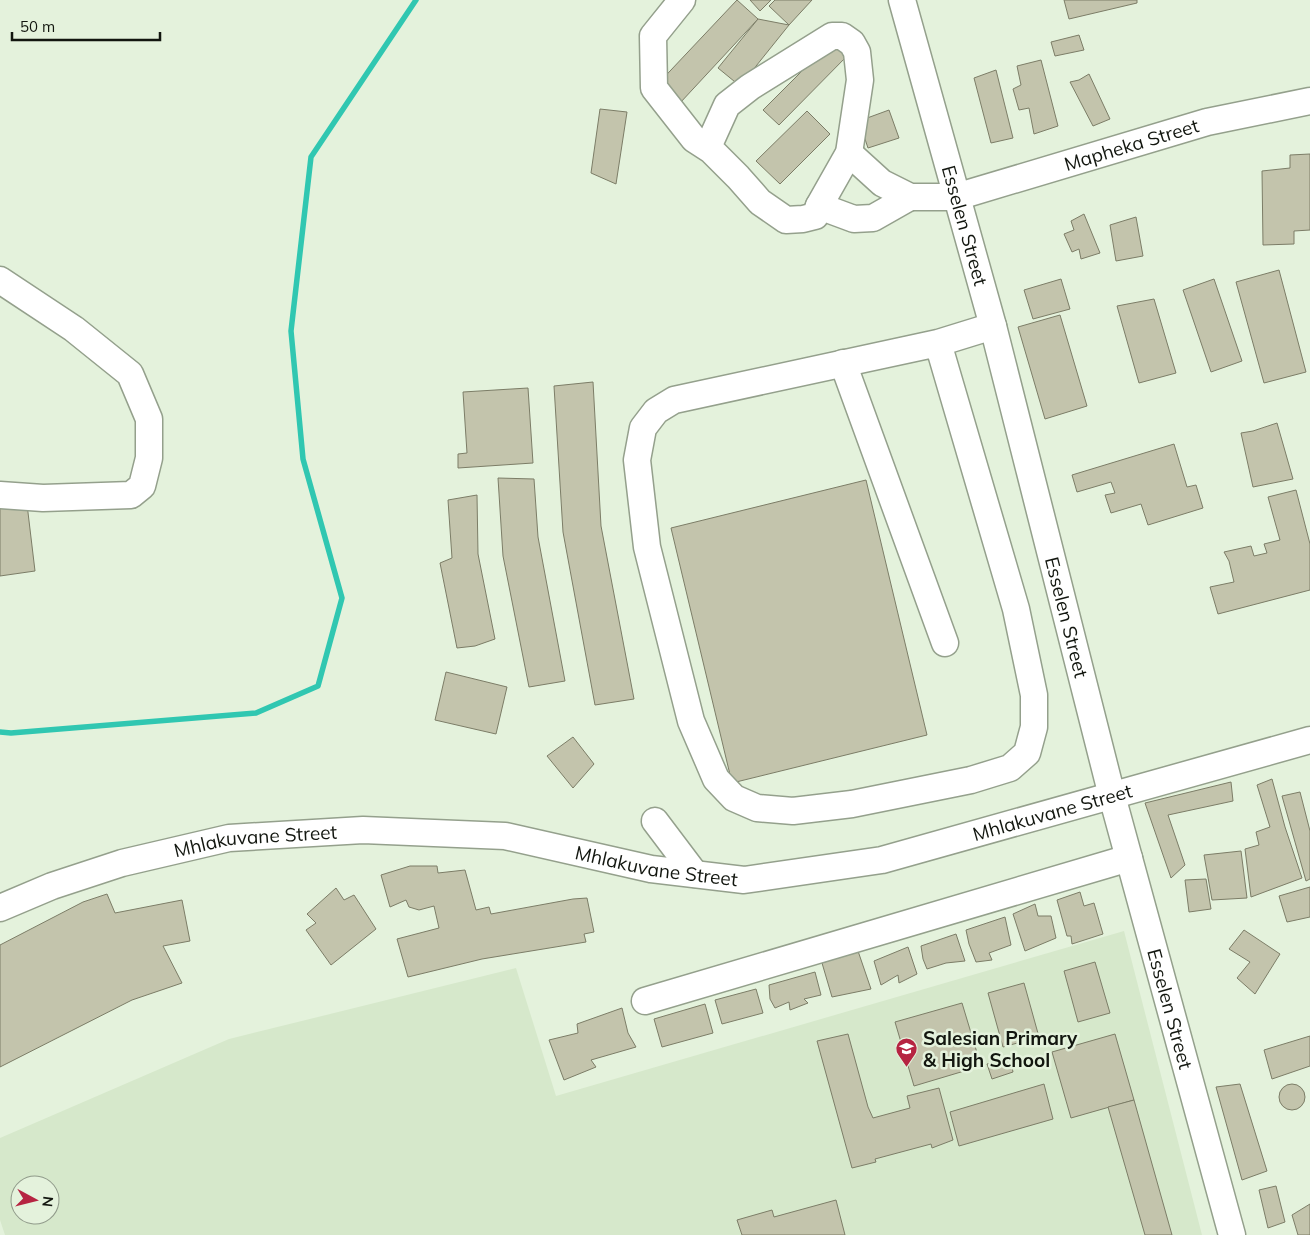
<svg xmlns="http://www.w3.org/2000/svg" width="1310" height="1235" viewBox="0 0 1310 1235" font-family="Mulish,sans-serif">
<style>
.built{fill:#d6e8cb;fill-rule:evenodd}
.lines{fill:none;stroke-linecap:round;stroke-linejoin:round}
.stream{stroke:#30c7b1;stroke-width:5.5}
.building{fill:#c3c4ac;stroke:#7c7d67}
.minor-casing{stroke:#94a08c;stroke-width:29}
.minor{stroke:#fff;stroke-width:26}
.labels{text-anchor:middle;stroke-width:5;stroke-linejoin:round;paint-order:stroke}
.street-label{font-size:19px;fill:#12160f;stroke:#e4f2dc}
.poi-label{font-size:19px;font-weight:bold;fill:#12160f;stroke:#e4f2dc;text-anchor:start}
</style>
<rect width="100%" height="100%" fill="#e4f2dc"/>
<path class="built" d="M 1124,931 L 1202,1235 L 5,1235 L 0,1220 L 0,1138 L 229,1039 L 516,968 L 556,1096 ZM 20,1185 L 50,1185 L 50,1215 L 20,1215 Z"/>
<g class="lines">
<path class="stream" d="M 0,732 L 11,733 L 256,713 L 318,686 L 342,598 L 303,459 L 291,331 L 311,157 L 416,0"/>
</g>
<g class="building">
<path d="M 737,0 L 758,19 L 680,103 L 654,88 Z"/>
<path d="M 750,0 L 771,0 L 760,11 Z"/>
<path d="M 775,0 L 812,0 L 789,25 L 769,6 Z"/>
<path d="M 1064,0 L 1137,0 L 1137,3 L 1069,19 Z"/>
<path d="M 758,19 L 789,25 L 740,86 L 718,68 Z"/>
<path d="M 1079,35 L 1084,50 L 1055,56 L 1051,42 Z"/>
<path d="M 831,42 L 849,54 L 779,125 L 763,110 Z"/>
<path d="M 1041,60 L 1058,126 L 1034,134 L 1029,108 L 1019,110 L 1013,89 L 1021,85 L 1017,66 Z"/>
<path d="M 996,70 L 1013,138 L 991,143 L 974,78 Z"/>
<path d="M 1089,74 L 1110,119 L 1093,126 L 1070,82 L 1079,80 Z"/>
<path d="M 600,109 L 627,112 L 616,184 L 591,173 Z"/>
<path d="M 889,110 L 899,138 L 868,148 L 859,121 Z"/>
<path d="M 807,111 L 830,134 L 780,184 L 756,161 Z"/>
<path d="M 1310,154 L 1310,230 L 1294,231 L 1294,244 L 1263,245 L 1262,171 L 1290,168 L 1290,155 Z"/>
<path d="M 1084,214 L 1100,253 L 1081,259 L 1079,249 L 1072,252 L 1064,234 L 1074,230 L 1071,221 Z"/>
<path d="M 1136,217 L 1143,256 L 1116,261 L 1110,225 Z"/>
<path d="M 1279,270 L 1306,372 L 1264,383 L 1236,282 Z"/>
<path d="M 1061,279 L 1070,309 L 1033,319 L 1024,290 Z"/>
<path d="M 1214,279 L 1242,361 L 1211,372 L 1183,290 Z"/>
<path d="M 1154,299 L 1176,373 L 1139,383 L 1117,306 Z"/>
<path d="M 1060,315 L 1087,406 L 1045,419 L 1018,327 Z"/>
<path d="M 593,382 L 601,526 L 634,699 L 595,705 L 563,532 L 554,386 Z"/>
<path d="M 528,388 L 533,463 L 458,468 L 458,454 L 467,453 L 463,392 Z"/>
<path d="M 1277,423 L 1293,479 L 1253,487 L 1241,433 L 1253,431 Z"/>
<path d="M 1174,444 L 1187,487 L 1196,485 L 1203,508 L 1148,525 L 1141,504 L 1111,513 L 1105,495 L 1115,493 L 1111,482 L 1077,492 L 1072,475 Z"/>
<path d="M 498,478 L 534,479 L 538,537 L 565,681 L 529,687 L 503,556 Z"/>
<path d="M 866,480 L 927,735 L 732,783 L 671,528 Z"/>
<path d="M 1296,490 L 1310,544 L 1310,590 L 1218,614 L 1210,587 L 1234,582 L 1229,561 L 1224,552 L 1251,546 L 1254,556 L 1267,553 L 1264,544 L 1280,540 L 1268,497 Z"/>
<path d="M 477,495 L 478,554 L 495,639 L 475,646 L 457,648 L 440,563 L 452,558 L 448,500 Z"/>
<path d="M 27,504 L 35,571 L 0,576 L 0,507 Z"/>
<path d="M 446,672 L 507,687 L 496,734 L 435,720 Z"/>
<path d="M 573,737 L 594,764 L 573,788 L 547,756 Z"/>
<path d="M 1272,779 L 1285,827 L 1302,878 L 1251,897 L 1245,849 L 1259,845 L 1256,832 L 1270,827 L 1257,785 Z"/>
<path d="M 1231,782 L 1233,801 L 1168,815 L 1185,865 L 1171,878 L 1145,803 Z"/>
<path d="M 1300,792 L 1310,831 L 1310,879 L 1306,881 L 1282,796 Z"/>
<path d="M 1241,851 L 1247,898 L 1212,900 L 1204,855 Z"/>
<path d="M 410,866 L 437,866 L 438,873 L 465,870 L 476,910 L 489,907 L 491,914 L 573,899 L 587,898 L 594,932 L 584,934 L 586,942 L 482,959 L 408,977 L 397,939 L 439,928 L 434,906 L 419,910 L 409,907 L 406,900 L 390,907 L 381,875 Z"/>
<path d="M 1206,879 L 1211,909 L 1189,912 L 1185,880 Z"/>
<path d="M 1310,887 L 1310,917 L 1287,922 L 1279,896 Z"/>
<path d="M 336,888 L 344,900 L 354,895 L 376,929 L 331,965 L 306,930 L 316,923 L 307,914 Z"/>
<path d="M 1080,892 L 1084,906 L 1094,903 L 1103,934 L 1072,944 L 1071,936 L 1067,936 L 1057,900 Z"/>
<path d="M 107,894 L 115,913 L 182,900 L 190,941 L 163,946 L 182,983 L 132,1000 L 0,1067 L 0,945 L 83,902 Z"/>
<path d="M 1035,904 L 1038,916 L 1051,916 L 1056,938 L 1025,951 L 1013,914 Z"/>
<path d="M 1005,917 L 1011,945 L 989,953 L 992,960 L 976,962 L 969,944 L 966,930 Z"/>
<path d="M 1244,930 L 1280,954 L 1255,994 L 1237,978 L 1250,962 L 1229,949 Z"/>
<path d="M 956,934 L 965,961 L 946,963 L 927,969 L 923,959 L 921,946 Z"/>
<path d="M 908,947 L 917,974 L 899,983 L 898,975 L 881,985 L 874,961 Z"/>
<path d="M 858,951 L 871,989 L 832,997 L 822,963 Z"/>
<path d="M 1095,962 L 1110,1013 L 1078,1022 L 1064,971 Z"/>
<path d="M 815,972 L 821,995 L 804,999 L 808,1003 L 790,1010 L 789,1002 L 775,1008 L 770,999 L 769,985 Z"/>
<path d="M 1024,983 L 1039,1037 L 1003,1047 L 988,993 Z"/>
<path d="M 756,989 L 763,1013 L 722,1024 L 715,1000 Z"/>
<path d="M 962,1003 L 981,1066 L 914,1086 L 895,1022 Z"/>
<path d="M 705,1004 L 713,1033 L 662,1047 L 654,1019 Z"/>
<path d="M 622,1008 L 628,1033 L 636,1047 L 591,1060 L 596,1067 L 564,1080 L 549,1040 L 578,1033 L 577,1024 Z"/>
<path d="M 848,1034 L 868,1107 L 873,1118 L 910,1108 L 907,1096 L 939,1088 L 953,1140 L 932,1148 L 931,1144 L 875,1159 L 876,1162 L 852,1168 L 817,1041 Z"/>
<path d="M 1115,1034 L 1134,1100 L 1071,1118 L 1052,1052 Z"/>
<path d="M 1310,1036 L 1310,1066 L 1272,1079 L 1264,1050 Z"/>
<path d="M 1010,1058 L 1013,1072 L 992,1079 L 987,1064 Z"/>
<path d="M 1044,1084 L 1053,1119 L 959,1146 L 950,1112 Z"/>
<path d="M 1240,1084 L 1267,1171 L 1242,1180 L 1216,1087 Z"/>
<circle cx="1292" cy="1097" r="13"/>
<path d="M 1134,1100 L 1172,1235 L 1145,1235 L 1108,1107 Z"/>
<path d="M 1276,1186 L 1285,1222 L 1268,1228 L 1259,1190 Z"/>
<path d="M 836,1200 L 845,1235 L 742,1235 L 737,1220 L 772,1210 L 774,1217 Z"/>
<path d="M 1310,1204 L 1310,1235 L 1298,1235 L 1292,1215 Z"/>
</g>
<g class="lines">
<defs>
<g id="minor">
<path d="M 682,0 L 653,36 L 654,88 L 694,139 L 711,150 L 708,147 L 727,105 L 750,87 L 832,36 L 842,36 L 852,43 L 857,52 L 860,80 L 849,153 L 819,206 L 815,216 L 803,219 L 786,220 L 760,202 L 738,177 L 711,150"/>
<path id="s1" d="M 902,0 L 993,326 L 1112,796 L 1232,1235"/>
<path id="s2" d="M 849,153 L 882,183 L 910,197 L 956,197 L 1207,122 L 1310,101"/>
<path d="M 819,206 L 854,219 L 873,218 L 910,197"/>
<path d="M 0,280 L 74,329 L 130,374 L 149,419 L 149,458 L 142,486 L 131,495 L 43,498 L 0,495"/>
<path d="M 938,343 L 1016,609 L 1034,695 L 1034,727 L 1027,753 L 1010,768 L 971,780 L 852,804 L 793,811 L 757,808 L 734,798 L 716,779 L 691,721 L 647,547 L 637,460 L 643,428 L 656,411 L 674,400 L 938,343 L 993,326"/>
<path d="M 843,363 L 945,643"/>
<path d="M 655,821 L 695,874"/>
<path id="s3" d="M 0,908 L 52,886 L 122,863 L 229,838 L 363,830 L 505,836 L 651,869 L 744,880 L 882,860 L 1310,740"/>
<path d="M 645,1001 L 1129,858"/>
</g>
</defs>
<use href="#minor" class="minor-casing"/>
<use href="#minor" class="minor"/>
</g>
<defs>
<symbol id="school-pin" viewBox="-11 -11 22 30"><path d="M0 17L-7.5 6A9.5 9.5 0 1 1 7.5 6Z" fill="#b62442" stroke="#e4f2dc"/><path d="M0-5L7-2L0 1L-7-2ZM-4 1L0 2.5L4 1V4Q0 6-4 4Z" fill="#fff"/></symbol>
</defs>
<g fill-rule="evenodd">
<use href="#school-pin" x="894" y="1036" width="25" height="34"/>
</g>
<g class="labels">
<g class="street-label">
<text dy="7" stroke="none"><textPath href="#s2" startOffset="305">Mapheka Street</textPath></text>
<text dy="7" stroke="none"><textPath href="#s1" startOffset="234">Esselen Street</textPath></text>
<text dy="7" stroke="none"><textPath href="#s1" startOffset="639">Esselen Street</textPath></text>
<text dy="7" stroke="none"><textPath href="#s3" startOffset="1076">Mhlakuvane Street</textPath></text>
<text dy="7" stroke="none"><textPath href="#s3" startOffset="266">Mhlakuvane Street</textPath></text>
<text dy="7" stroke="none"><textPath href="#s3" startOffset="671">Mhlakuvane Street</textPath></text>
<text dy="7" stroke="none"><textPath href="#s1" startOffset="1044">Esselen Street</textPath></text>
</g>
<g class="poi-label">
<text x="923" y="1045">Salesian Primary<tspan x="923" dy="22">&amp; High School</tspan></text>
</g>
</g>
<g transform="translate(35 1200) rotate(97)"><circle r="24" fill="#e4f2dc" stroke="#909a8a"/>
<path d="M0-4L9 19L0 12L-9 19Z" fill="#b62442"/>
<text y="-8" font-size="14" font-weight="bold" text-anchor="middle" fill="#12160f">N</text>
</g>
<path d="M12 32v8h148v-8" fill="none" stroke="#12160f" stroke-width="2.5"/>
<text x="20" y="32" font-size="15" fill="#12160f" stroke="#e4f2dc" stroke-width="4" paint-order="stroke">50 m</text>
</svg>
